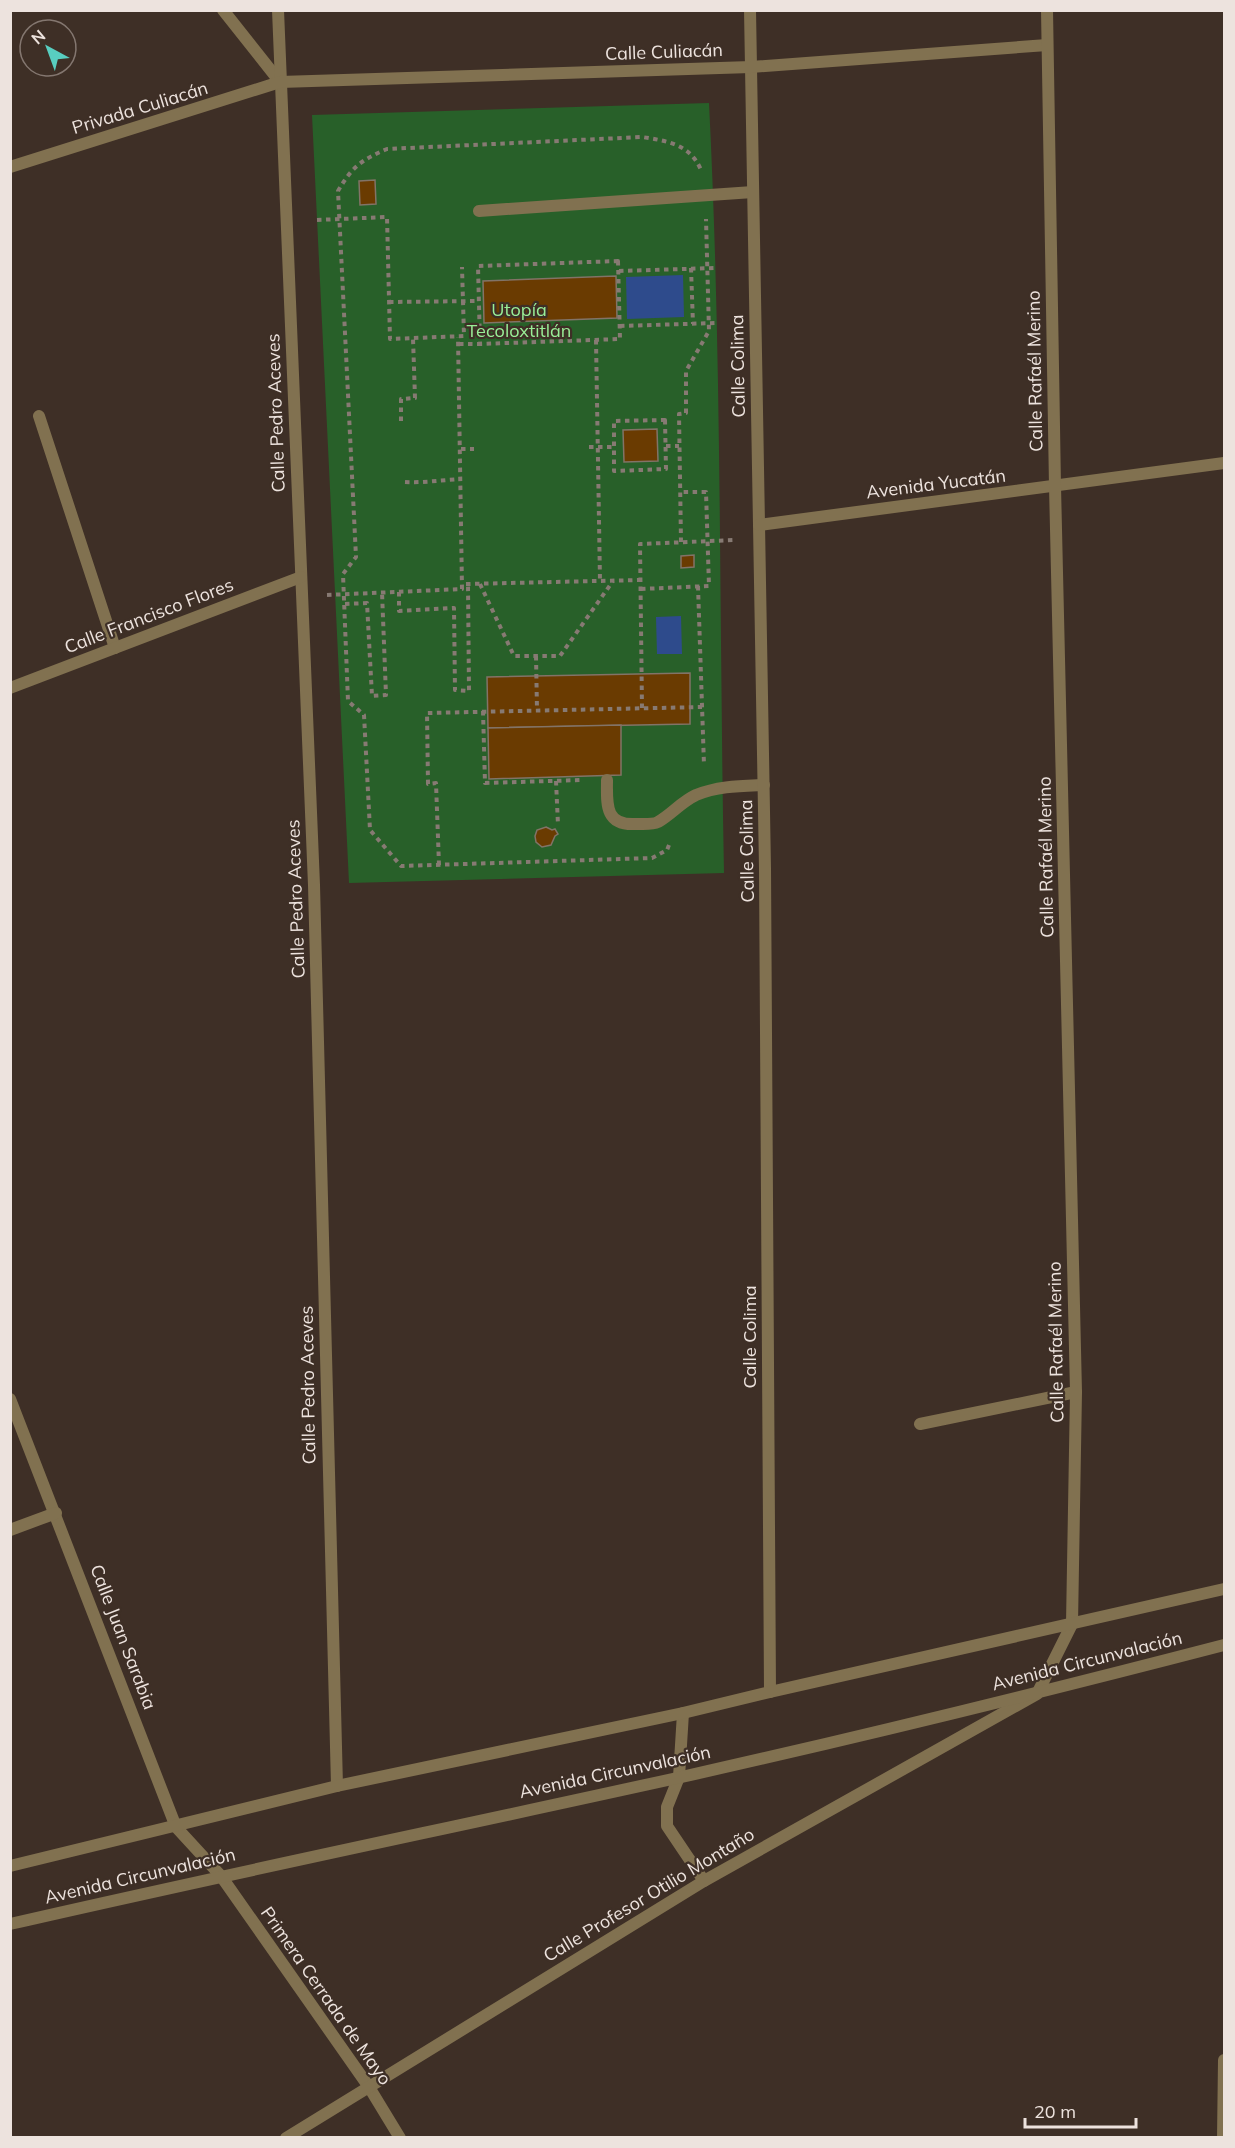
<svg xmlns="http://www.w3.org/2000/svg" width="1235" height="2148" viewBox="0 0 1235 2148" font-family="Mulish,sans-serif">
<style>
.green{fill:#286029}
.water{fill:#2e4b8c}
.building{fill:#6a3b01;stroke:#827367;stroke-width:1.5}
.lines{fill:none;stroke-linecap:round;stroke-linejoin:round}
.path{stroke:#877a73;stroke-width:4;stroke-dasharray:4.5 4.5;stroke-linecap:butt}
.service{stroke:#817150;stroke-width:12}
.minor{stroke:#817150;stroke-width:12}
.tertiary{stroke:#817150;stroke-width:12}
.labels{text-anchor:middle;stroke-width:4.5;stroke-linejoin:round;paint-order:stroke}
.street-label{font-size:18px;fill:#ede3de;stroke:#3e2f26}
.park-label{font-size:18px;fill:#99ee97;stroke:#3e2f26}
</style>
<rect width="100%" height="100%" fill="#3e2f26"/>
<path class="green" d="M 709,103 C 722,359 719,616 724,873 L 349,883 L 312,115 Z"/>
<g class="water">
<path d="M 683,275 L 684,317 L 627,319 L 626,277 Z"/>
<path d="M 681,616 L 682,654 L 657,654 L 656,617 Z"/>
</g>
<g class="building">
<path d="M 375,180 L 376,204 L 360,205 L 359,181 Z"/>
<path d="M 616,276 L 617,318 L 484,323 L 483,281 Z"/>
<path d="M 657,429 L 658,461 L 624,462 L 623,430 Z"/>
<path d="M 694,555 L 694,567 L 681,568 L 681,556 Z"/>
<path d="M 690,673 L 690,724 L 488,728 L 487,677 Z"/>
<path d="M 621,725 L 621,775 L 489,779 L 488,728 Z"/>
<path d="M 546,827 L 552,830 L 555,829 L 558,834 L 555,836 L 551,845 L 542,847 L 536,842 L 535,836 L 537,830 Z"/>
</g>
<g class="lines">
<g class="path">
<path d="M 317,220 L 387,217 L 390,339 L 464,336 L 462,267"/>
<path d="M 618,261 L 620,339 L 480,344 L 478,266 Z"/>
<path d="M 691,268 L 693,324"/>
<path d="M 619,271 L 715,268"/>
<path d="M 389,302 L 479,301"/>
<path d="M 620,326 L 716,323"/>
<path d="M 596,340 L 600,581"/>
<path d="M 459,344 L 480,344"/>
<path d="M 665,420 L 666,469 L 614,471 L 614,421 Z"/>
<path d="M 401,421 L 401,399 L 415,398 L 413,338"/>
<path d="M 666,446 L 679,446"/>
<path d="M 589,447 L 614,447"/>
<path d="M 461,449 L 474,449"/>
<path d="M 405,482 C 424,483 442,480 461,479"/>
<path d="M 681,542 L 679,414 L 686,413 L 686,371 L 709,331 L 706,219"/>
<path d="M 466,584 L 640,580"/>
<path d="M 480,584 L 514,656 L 560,656 L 613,581"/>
<path d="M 698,586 L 704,765"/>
<path d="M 641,589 L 709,586 L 706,492 L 680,492"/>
<path d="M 399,592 L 399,611 L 454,608 L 455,690 L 469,691 L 468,584"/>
<path d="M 327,595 L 462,589 L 458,337"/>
<path d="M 345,604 L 367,603 L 372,696 L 386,695 L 382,592"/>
<path d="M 536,656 L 537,710"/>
<path d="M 642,708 L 640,544 L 735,540"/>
<path d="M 483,711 L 485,783 L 582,780"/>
<path d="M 556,781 L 558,825"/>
<path d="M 669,845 L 667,850 L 652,858 L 401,866 L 370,830 L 364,715 L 348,701 L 343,574 L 356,557 L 338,191 C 352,167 361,160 387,149 L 642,137 C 667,141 690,144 701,170"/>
<path d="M 439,865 L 436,783 L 428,784 L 427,713 L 702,707"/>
</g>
<g class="service">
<path d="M 479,211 L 753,192"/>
<path d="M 607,780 C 607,803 604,826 636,824 C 643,824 652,825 658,822 C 672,814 681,802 696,795 C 718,786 740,786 764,785"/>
</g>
<g class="minor">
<path d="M 223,10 L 280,82"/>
<path d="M 278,10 L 314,885 L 337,1786"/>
<path d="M 750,10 L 765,868 L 770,1692"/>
<path d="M 10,167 L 280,82 L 751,67 L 1047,45"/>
<path d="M 39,416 L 115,648"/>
<path d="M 759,525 L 1224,463"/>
<path d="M 10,688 L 301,577"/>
<path d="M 10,1399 L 176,1827 L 221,1876 L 369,2087 L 400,2138"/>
<path d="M 920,1424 L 1076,1392"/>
<path d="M 10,1530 L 56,1513"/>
<path d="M 683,1713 L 679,1777 L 667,1807 L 667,1826 L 704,1881"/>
<path d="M 286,2138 L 704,1881 L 1037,1694 L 1072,1624 L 1076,1392 L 1055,486 L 1047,10"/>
<path d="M 1223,2138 L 1224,2060"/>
</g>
<g class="tertiary">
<path d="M 10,1866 L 337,1786 L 683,1713 L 770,1692 L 1224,1589"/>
<path d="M 10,1924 C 232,1873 455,1827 677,1778 C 860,1737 1043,1692 1224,1645"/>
</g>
</g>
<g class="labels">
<g class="street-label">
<text transform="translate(664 52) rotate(-2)" y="6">Calle Culiacán</text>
<text transform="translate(140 108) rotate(-17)" y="6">Privada Culiacán</text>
<text transform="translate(738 366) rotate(-91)" y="6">Calle Colima</text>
<text transform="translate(1035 371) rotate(-91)" y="6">Calle Rafaél Merino</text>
<text transform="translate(276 413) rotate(-92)" y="6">Calle Pedro Aceves</text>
<text transform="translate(936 484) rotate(-7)" y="6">Avenida Yucatán</text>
<text transform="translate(149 616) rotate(-21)" y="6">Calle Francisco Flores</text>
<text transform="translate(747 851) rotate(-91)" y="6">Calle Colima</text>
<text transform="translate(1046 857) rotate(-91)" y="6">Calle Rafaél Merino</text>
<text transform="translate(296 899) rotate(-92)" y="6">Calle Pedro Aceves</text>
<text transform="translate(750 1337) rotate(-90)" y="6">Calle Colima</text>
<text transform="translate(1056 1342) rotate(-91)" y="6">Calle Rafaél Merino</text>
<text transform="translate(308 1385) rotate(-91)" y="6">Calle Pedro Aceves</text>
<text transform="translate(123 1637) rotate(69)" y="6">Calle Juan Sarabia</text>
<text transform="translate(1087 1661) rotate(-14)" y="6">Avenida Circunvalación</text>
<text transform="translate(615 1772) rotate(-12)" y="6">Avenida Circunvalación</text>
<text transform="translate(140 1876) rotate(-13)" y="6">Avenida Circunvalación</text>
<text transform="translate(649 1895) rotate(-31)" y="6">Calle Profesor Otilio Montaño</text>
<text transform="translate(326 1996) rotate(55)" y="6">Primera Cerrada de Mayo</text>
</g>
<g class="park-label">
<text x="519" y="316">Utopía<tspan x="519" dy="21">Tecoloxtitlán</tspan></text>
</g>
</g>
<rect width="1235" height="2148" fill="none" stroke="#ede3de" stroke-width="24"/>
<g transform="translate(48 48) rotate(319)"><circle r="28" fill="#3e2f26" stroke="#847770" stroke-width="1.5"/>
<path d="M0-4.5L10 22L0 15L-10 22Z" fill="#58cec0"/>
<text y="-9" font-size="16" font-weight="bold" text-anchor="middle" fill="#ede3de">N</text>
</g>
<path d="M1025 2118v9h111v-9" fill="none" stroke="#ede3de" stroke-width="3"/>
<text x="1034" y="2118" font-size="18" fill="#ede3de" stroke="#3e2f26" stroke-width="4.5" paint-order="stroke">20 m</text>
</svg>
